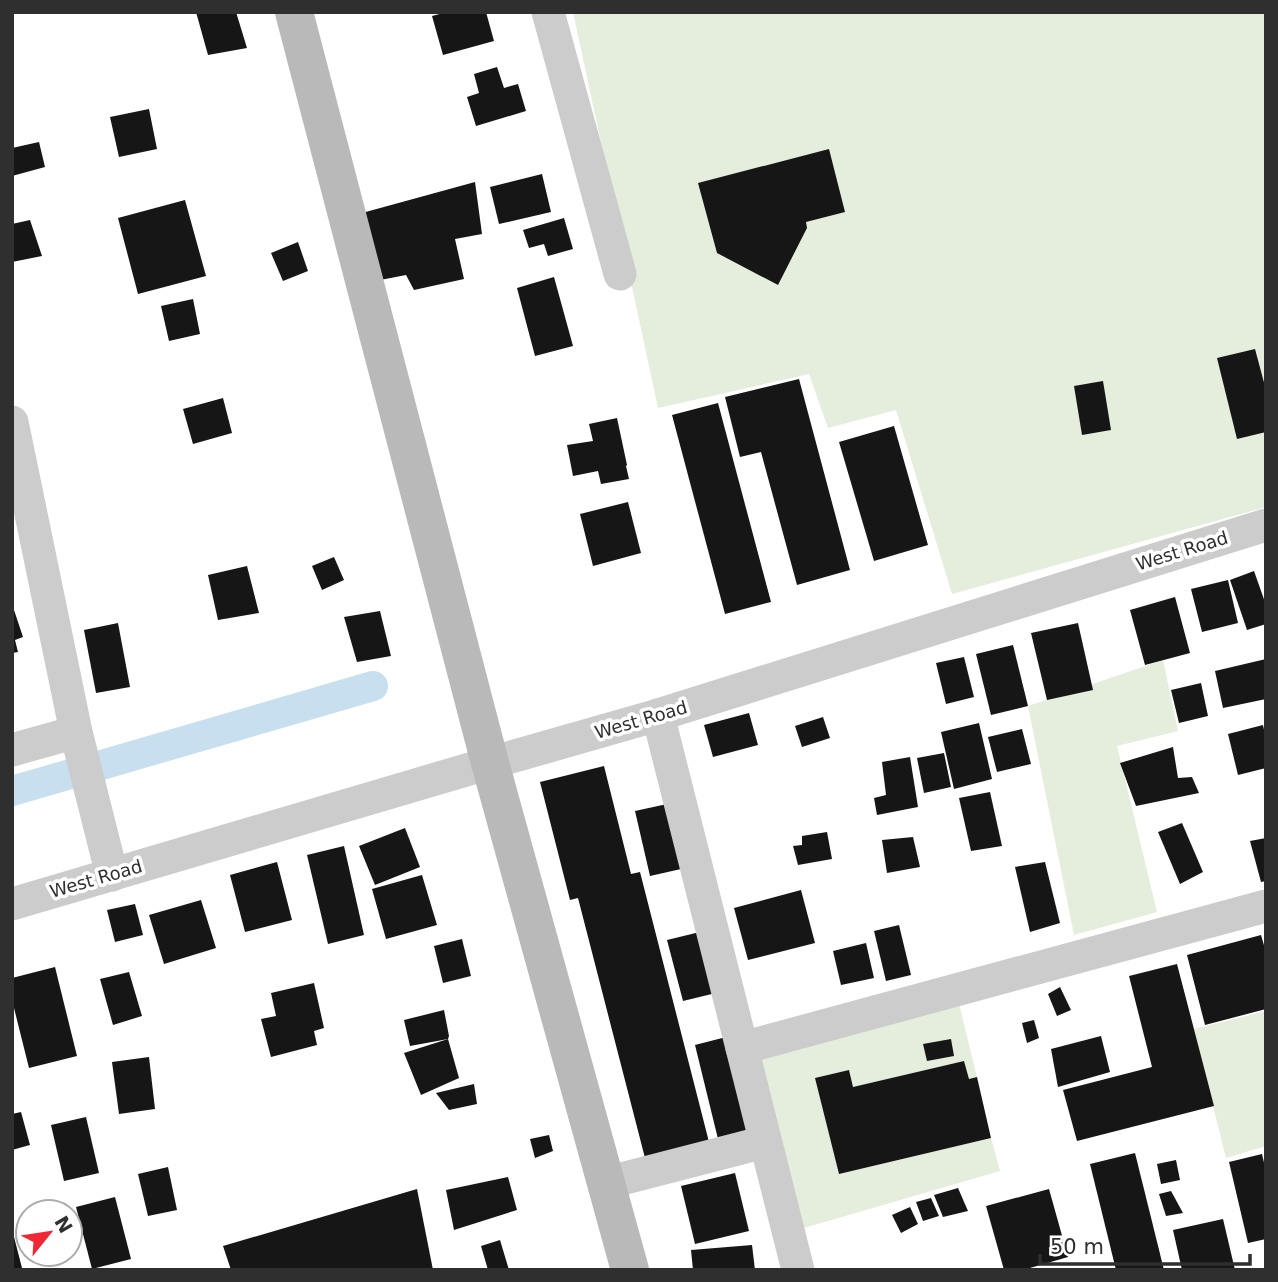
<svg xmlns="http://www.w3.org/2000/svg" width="1278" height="1282" viewBox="0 0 1278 1282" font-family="'DejaVu Sans',sans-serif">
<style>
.green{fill:#e5eddc}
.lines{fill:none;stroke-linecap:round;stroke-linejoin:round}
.canal{stroke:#c7dfee;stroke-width:30}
.building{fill:#161616}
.minor{stroke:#ccc;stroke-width:33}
.secondary{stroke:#b9b9b9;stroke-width:38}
.labels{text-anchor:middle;stroke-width:7;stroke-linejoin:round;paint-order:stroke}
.street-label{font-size:18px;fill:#2f2f2f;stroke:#fff}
</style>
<rect width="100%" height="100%" fill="#fff"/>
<g class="green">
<path d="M 573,12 L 1266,12 L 1266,507 L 952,594 L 896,410 L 828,428 L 809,374 L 658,408 Z"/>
<path d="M 1163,660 L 1178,731 L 1117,746 L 1157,912 L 1074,935 L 1028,706 Z"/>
<path d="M 959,1004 L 977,1077 L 969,1079 L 964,1061 L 853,1087 L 849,1070 L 816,1078 L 839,1174 L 991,1138 L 1000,1171 L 797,1230 L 754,1058 Z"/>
<path d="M 1266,1011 L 1266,1146 L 1226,1158 L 1194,1029 Z"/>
</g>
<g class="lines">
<path class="canal" d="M 12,791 L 373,686"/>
</g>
<g class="building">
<path d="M 196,12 L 236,12 L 247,48 L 208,55 Z"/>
<path d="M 447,12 L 486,12 L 494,41 L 443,55 L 432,16 Z"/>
<path d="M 497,67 L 504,88 L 518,84 L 526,111 L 476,126 L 467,97 L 479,93 L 474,74 Z"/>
<path d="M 149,109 L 157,149 L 119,157 L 110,117 Z"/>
<path d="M 39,142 L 45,167 L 12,176 L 12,148 Z"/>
<path d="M 829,149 L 845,212 L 806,222 L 807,228 L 778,285 L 717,253 L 698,183 Z"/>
<path d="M 542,174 L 551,212 L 499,224 L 490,187 Z"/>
<path d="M 475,182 L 482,234 L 455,239 L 464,279 L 414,290 L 406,275 L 370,282 L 362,213 Z"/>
<path d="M 185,200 L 206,276 L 138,294 L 118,218 Z"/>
<path d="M 564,218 L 573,249 L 548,256 L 544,244 L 529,248 L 523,230 Z"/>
<path d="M 30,220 L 42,256 L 12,262 L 12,224 Z"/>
<path d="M 298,242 L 308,271 L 283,281 L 271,253 Z"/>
<path d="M 554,277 L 573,346 L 535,356 L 517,288 Z"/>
<path d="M 193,299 L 200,334 L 169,341 L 161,306 Z"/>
<path d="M 1255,349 L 1266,390 L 1266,432 L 1237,439 L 1217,358 Z"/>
<path d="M 799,379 L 850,570 L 797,585 L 761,452 L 740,457 L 725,397 Z"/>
<path d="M 1103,381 L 1111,430 L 1082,435 L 1074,386 Z"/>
<path d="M 223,398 L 232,433 L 193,444 L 183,409 Z"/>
<path d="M 718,403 L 771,602 L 725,614 L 672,415 Z"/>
<path d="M 617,418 L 627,465 L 626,466 L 629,479 L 601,484 L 598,471 L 573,476 L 567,445 L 593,441 L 589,424 Z"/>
<path d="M 894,426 L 928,545 L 874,561 L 839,442 Z"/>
<path d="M 628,502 L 641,553 L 593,566 L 580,514 Z"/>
<path d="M 334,557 L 344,580 L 322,590 L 312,566 Z"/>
<path d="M 247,566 L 259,613 L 218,620 L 208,575 Z"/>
<path d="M 1254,571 L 1266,605 L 1266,624 L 1247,630 L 1230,580 Z"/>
<path d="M 1228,580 L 1238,623 L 1202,632 L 1191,589 Z"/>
<path d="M 1175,597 L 1190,653 L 1145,665 L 1130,610 Z"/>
<path d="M 14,610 L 23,637 L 15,640 L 18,652 L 12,653 L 12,611 Z"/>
<path d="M 380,611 L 391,656 L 357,662 L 344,617 Z"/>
<path d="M 118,623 L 130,687 L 96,693 L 84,630 Z"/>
<path d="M 1078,623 L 1093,690 L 1047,700 L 1031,633 Z"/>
<path d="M 1013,645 L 1028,706 L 991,715 L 976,654 Z"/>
<path d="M 964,657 L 974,697 L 946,704 L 936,663 Z"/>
<path d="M 1266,659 L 1266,699 L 1223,708 L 1215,671 Z"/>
<path d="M 1201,683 L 1208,716 L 1179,723 L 1171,690 Z"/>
<path d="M 749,713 L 758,745 L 713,757 L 704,725 Z"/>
<path d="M 823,717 L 830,738 L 802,747 L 795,726 Z"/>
<path d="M 979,723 L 992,779 L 954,789 L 941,732 Z"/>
<path d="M 1263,725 L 1266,739 L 1266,768 L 1238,775 L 1228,734 Z"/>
<path d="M 1022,729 L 1031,764 L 997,772 L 988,737 Z"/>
<path d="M 1173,747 L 1178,778 L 1192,777 L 1199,793 L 1136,806 L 1120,763 Z"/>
<path d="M 944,753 L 951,787 L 924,793 L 917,758 Z"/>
<path d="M 910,757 L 918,807 L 877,815 L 874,798 L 886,795 L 882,762 Z"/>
<path d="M 604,766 L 631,874 L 640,872 L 709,1142 L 645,1158 L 578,898 L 570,900 L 540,782 Z"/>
<path d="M 990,792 L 1002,846 L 971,851 L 959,798 Z"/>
<path d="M 667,804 L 681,869 L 650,876 L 635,811 Z"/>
<path d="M 1182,823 L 1203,872 L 1180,884 L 1158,832 Z"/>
<path d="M 405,828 L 420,867 L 375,885 L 359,846 Z"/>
<path d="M 827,832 L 832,859 L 798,865 L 793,846 L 802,845 L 802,836 Z"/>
<path d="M 913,837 L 920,867 L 887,873 L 882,840 Z"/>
<path d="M 1266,838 L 1266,881 L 1261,882 L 1250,841 Z"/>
<path d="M 344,846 L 364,935 L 328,944 L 307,855 Z"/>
<path d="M 277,862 L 292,920 L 245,932 L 230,875 Z"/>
<path d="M 1045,862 L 1060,923 L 1030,932 L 1015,867 Z"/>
<path d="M 422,875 L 437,925 L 386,939 L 372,889 Z"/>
<path d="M 801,890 L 815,943 L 748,960 L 734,908 Z"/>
<path d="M 201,900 L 216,948 L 164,964 L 149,915 Z"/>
<path d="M 135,904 L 143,935 L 115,942 L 107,910 Z"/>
<path d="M 899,925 L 911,975 L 886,981 L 874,931 Z"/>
<path d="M 704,931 L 720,992 L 683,1001 L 667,940 Z"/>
<path d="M 1261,935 L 1266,952 L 1266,1009 L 1205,1025 L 1187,955 Z"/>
<path d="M 462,939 L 471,976 L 443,983 L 434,946 Z"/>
<path d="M 866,943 L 874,978 L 841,985 L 833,951 Z"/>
<path d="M 1177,964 L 1214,1106 L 1077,1141 L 1063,1090 L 1152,1067 L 1129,976 Z"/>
<path d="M 55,967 L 77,1056 L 29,1068 L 12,1000 L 12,978 Z"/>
<path d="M 129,972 L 142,1016 L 113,1025 L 100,979 Z"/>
<path d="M 314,983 L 324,1028 L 314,1031 L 317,1045 L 271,1057 L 261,1019 L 276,1016 L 271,993 Z"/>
<path d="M 1060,987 L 1071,1010 L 1057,1016 L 1048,994 Z"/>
<path d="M 444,1010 L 449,1036 L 448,1039 L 459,1078 L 421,1095 L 404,1053 L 448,1039 L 410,1046 L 404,1020 Z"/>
<path d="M 1034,1020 L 1039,1038 L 1027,1043 L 1022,1023 Z"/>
<path d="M 730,1036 L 754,1131 L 718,1139 L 695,1045 Z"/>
<path d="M 1101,1036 L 1110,1072 L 1058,1087 L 1051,1049 Z"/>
<path d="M 951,1039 L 954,1056 L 927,1061 L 923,1044 Z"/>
<path d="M 149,1057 L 155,1109 L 119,1114 L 112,1062 Z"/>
<path d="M 964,1061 L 969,1079 L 977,1077 L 991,1138 L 839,1174 L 815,1078 L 849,1070 L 853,1087 Z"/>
<path d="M 474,1084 L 477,1104 L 449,1110 L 436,1093 Z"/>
<path d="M 21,1112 L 30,1145 L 12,1150 L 12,1114 Z"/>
<path d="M 86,1117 L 99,1173 L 64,1181 L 51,1125 Z"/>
<path d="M 549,1135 L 553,1151 L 535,1158 L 530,1139 Z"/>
<path d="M 1135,1153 L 1164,1270 L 1116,1270 L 1090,1164 Z"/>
<path d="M 1262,1154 L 1266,1171 L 1266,1239 L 1248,1243 L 1229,1162 Z"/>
<path d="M 1176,1160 L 1180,1180 L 1161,1184 L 1157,1164 Z"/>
<path d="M 168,1167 L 177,1210 L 148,1216 L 138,1174 Z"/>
<path d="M 735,1173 L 749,1231 L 695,1244 L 681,1186 Z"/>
<path d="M 508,1177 L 517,1210 L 454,1230 L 446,1190 Z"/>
<path d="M 958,1188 L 968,1211 L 943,1217 L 934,1195 Z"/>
<path d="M 417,1189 L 433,1270 L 231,1270 L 223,1246 Z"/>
<path d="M 1049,1189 L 1068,1257 L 1023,1270 L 1004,1270 L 986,1206 Z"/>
<path d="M 1171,1191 L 1183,1213 L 1166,1216 L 1159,1194 Z"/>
<path d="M 115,1197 L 131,1259 L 92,1269 L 76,1207 Z"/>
<path d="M 931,1198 L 939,1216 L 923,1221 L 916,1202 Z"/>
<path d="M 910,1207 L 918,1224 L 901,1233 L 892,1215 Z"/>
<path d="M 1223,1219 L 1235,1270 L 1182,1270 L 1173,1230 Z"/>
<path d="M 13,1233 L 22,1268 L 16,1270 L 12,1270 Z"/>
<path d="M 500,1240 L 509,1270 L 488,1270 L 481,1246 Z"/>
<path d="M 752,1245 L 755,1270 L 693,1270 L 691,1250 Z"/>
</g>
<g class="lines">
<g class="minor">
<path d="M 548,12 L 620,274"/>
<path d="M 12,422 L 76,732 L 112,875"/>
<path d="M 658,715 L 798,1270"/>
<path d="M 12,750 L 76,732"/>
<path d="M 12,904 L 490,763 L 658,715 L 1266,525"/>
<path d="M 742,1048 L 1266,906"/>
<path d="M 606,1183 L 765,1142"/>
</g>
<path class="secondary" d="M 294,12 L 490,763 L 630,1270"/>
</g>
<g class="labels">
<g class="street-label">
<text transform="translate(1182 551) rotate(-17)" y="6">West Road</text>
<text transform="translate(641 720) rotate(-16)" y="6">West Road</text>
<text transform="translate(96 879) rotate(-16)" y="6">West Road</text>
</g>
</g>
<rect width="1278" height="1282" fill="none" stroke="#2f2f2f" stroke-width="28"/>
<g transform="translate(49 1233) rotate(60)"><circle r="33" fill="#ffffff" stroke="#acacac" stroke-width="2"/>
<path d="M0-5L12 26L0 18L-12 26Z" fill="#f02734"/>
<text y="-10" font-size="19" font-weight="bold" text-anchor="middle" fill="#2f2f2f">N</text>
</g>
<path d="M1040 1254v10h210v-10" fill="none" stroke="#2f2f2f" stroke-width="3.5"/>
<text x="1050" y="1254" font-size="21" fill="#2f2f2f" stroke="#ffffff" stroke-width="5" paint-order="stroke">50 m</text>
</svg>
